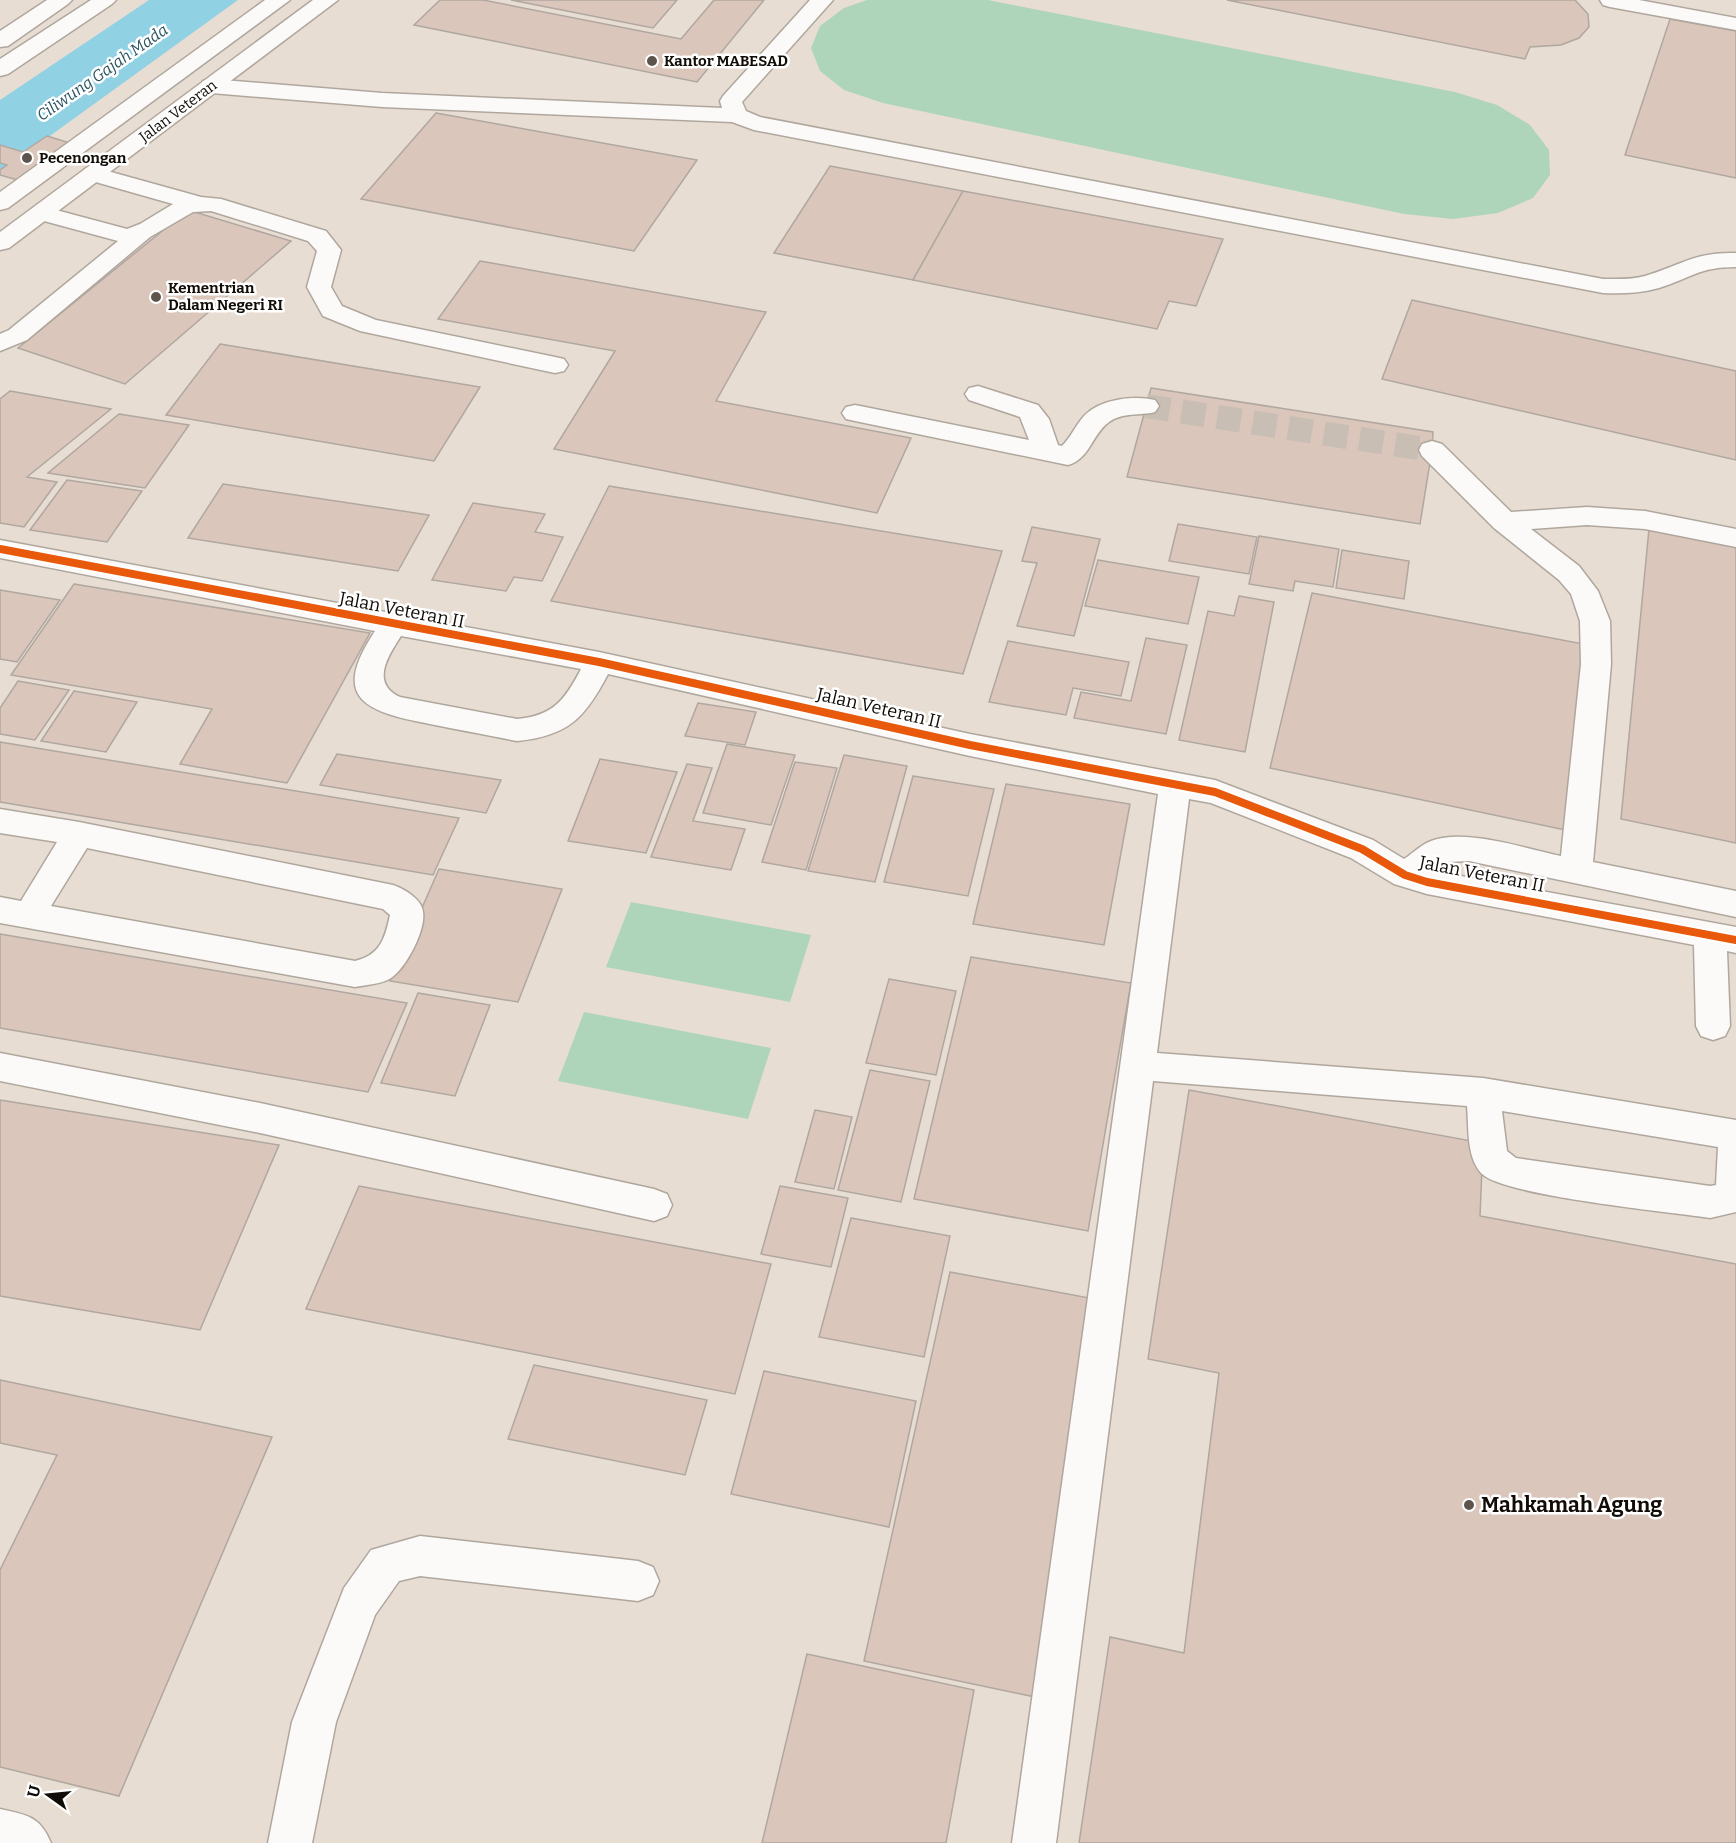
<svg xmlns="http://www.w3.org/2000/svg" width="1736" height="1843" viewBox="0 0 1736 1843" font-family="Bitter,serif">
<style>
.green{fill:#aed5b9}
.water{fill:#91d1e4}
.building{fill:#dac6bb;stroke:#b0a7a0;stroke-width:1.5}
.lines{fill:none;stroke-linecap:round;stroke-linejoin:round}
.minor-tunnel{stroke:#c8beb3;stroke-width:24;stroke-dasharray:24 12;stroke-linecap:butt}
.minor-casing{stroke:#afa79e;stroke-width:3}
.major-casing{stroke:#afa79e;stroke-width:3}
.minor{fill:#fcfaf8;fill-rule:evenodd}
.major{fill:#fcfaf8;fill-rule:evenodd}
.cycleway-casing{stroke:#fff;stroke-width:12}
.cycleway{stroke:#e8590c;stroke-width:8}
.poi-dot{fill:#5d554d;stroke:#fff;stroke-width:2}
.labels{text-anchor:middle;stroke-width:5;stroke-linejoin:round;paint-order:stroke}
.far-poi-label{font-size:15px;font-weight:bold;fill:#120c06;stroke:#fff;text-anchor:start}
.far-street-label{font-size:15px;fill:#120c06;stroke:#fff}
.far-water-label{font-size:16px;font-style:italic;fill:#295461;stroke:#fff}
.street-label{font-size:18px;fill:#120c06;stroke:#fff}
.near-poi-label{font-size:21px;font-weight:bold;fill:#120c06;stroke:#fff;text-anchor:start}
</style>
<rect width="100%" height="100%" fill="#e8ddd2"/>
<g class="green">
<path d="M 867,0 L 988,0 L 1455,92 L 1497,105 L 1530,125 L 1549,150 L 1550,175 L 1533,198 L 1498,213 L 1453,219 L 1404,214 L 883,103 L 844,90 L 820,71 L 811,48 L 820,26 L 844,8 Z"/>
<path d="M 631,902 L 811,935 L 790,1002 L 606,967 Z"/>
<path d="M 584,1012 L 771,1048 L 748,1119 L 558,1081 Z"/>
</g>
<path class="water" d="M 149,0 L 238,0 L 0,172 L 0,100 Z"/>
<g class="building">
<path d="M 440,0 L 483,0 L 681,39 L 714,0 L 764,0 L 697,82 L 414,25 Z"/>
<path d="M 511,0 L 677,0 L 653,28 Z"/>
<path d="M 1227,0 L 1575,0 L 1588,14 L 1589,27 L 1579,38 L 1561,45 L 1530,47 L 1525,59 Z"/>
<path d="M 1670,19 L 1736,31 L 1736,178 L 1625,155 Z"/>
<path d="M 436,113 L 697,160 L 634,251 L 361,199 Z"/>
<path d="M 47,136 L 73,144 L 21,181 L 0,175 L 0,170 L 7,165 L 0,163 L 0,145 L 23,152 Z"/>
<path d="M 830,166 L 963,191 L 913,280 L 774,253 Z"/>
<path d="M 963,191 L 1223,239 L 1196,306 L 1169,301 L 1157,329 L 913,280 Z"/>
<path d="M 188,210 L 291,241 L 125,384 L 18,348 Z"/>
<path d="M 480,261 L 766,312 L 716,401 L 911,438 L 877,513 L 554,449 L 615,351 L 438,319 Z"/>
<path d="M 1412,300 L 1736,371 L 1736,460 L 1382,379 Z"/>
<path d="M 220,344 L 480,387 L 434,461 L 166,415 Z"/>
<path d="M 1151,388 L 1433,432 L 1432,450 L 1420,524 L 1127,477 Z"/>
<path d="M 10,391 L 111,409 L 27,477 L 57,482 L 24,527 L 0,523 L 0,399 Z"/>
<path d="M 119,414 L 189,425 L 145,488 L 48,473 Z"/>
<path d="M 67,480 L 142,491 L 107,542 L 30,530 Z"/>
<path d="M 223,484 L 429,515 L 398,571 L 188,538 Z"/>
<path d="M 609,486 L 1002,551 L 963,674 L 551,601 Z"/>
<path d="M 473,503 L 545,514 L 535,532 L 563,537 L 542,581 L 514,577 L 506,591 L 432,580 Z"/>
<path d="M 1178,524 L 1257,537 L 1249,574 L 1169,561 Z"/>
<path d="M 1032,527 L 1100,539 L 1074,636 L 1017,626 L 1037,563 L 1022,561 Z"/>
<path d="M 1649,529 L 1736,545 L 1736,843 L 1621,819 Z"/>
<path d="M 1259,536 L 1339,549 L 1333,587 L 1295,581 L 1293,591 L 1249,584 Z"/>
<path d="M 1342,550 L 1409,561 L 1404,599 L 1336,588 Z"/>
<path d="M 1098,560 L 1199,577 L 1188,624 L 1085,606 Z"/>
<path d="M 74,584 L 370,633 L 287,783 L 180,764 L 212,709 L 11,675 Z"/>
<path d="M 0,590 L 60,600 L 17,662 L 0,659 Z"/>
<path d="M 1312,593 L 1594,646 L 1575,832 L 1270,768 Z"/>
<path d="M 1239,596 L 1274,602 L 1245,752 L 1179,740 L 1208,611 L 1234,616 Z"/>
<path d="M 1146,638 L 1187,645 L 1166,734 L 1074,718 L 1081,692 L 1131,701 Z"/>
<path d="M 1008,641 L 1129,662 L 1121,696 L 1073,688 L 1066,715 L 989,702 Z"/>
<path d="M 18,681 L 69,690 L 35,740 L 0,734 L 0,708 Z"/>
<path d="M 74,691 L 137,702 L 106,752 L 41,741 Z"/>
<path d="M 698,703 L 756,712 L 745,745 L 685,736 Z"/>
<path d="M 0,742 L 459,818 L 433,875 L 0,802 Z"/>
<path d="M 727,744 L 795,755 L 771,825 L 703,813 Z"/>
<path d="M 337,754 L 501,780 L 486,813 L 320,785 Z"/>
<path d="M 844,755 L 907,766 L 875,882 L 808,871 Z"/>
<path d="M 600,759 L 677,772 L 646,853 L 568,841 Z"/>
<path d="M 795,762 L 837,768 L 806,870 L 762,862 Z"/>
<path d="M 687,764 L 712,768 L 693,821 L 745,829 L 731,870 L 651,857 Z"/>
<path d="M 913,776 L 994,789 L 968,896 L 884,882 Z"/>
<path d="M 1006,784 L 1130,804 L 1104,945 L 973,924 Z"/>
<path d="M 439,869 L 562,889 L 518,1002 L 390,981 Z"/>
<path d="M 0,934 L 407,1003 L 368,1092 L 0,1028 Z"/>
<path d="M 971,957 L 1131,983 L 1088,1231 L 914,1199 Z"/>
<path d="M 889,979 L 956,991 L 936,1075 L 866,1063 Z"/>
<path d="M 418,993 L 490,1005 L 455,1096 L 381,1083 Z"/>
<path d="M 870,1070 L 930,1081 L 901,1202 L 838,1190 Z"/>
<path d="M 1189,1090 L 1483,1143 L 1480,1216 L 1736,1264 L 1736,1843 L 1079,1843 L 1110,1637 L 1184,1653 L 1219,1373 L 1148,1359 Z"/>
<path d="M 0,1100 L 279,1145 L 200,1330 L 0,1296 Z"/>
<path d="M 815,1110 L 852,1117 L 834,1189 L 795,1182 Z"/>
<path d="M 359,1186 L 771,1264 L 735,1394 L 306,1309 Z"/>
<path d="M 780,1186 L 848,1198 L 831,1267 L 761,1254 Z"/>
<path d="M 851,1218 L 950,1236 L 924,1357 L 819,1337 Z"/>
<path d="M 950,1272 L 1100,1300 L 1035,1697 L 864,1661 Z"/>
<path d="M 534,1365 L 707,1400 L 685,1475 L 508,1439 Z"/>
<path d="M 764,1371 L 916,1401 L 889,1527 L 731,1494 Z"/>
<path d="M 0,1380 L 272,1437 L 119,1796 L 0,1767 L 0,1570 L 57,1455 L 0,1443 Z"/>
<path d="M 807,1654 L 974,1690 L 946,1843 L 762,1843 Z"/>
</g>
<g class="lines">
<path class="minor-tunnel" d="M 1146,406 L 1432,450"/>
<defs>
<g id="minor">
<path d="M 91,0 L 116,0 L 112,4 L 8,74 L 0,76 L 0,59 Z"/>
<path d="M 265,0 L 290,0 L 8,208 L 0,210 L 0,192 Z"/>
<path d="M 810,0 L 833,0 L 742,102 L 746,111 L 760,117 L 1603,279 C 1617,279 1632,280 1645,276 C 1682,265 1694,252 1736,253 L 1736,267 C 1699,267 1691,278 1659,288 C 1641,293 1622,294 1603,293 L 754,130 L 732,122 L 382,107 L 211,93 L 203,91 L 200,86 L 203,81 L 211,79 L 382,93 L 722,108 L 720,101 L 723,96 Z"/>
<path d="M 1600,0 L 1639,0 L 1736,18 L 1736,30 L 1610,7 L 1603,5 Z"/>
<path d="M 93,167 L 201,197 L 221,199 L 326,231 L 341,250 L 331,287 L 342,306 L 376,320 L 555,357 L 564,359 L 568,365 L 564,371 L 555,373 L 360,331 L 323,316 L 307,287 L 317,251 L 308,241 L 211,211 L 193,212 L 150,237 L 27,340 L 0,351 L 0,334 L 9,330 L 118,241 L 33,218 L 29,213 L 33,208 L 41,206 L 127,229 L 140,224 L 173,204 L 85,179 L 81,174 L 85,169 Z"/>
<path d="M 978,386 L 1038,405 L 1049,419 L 1058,445 L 1062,446 C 1071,437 1076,425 1084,416 C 1100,399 1134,395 1155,400 L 1159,406 L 1155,412 C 1140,416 1123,412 1109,422 C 1092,434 1090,459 1068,465 L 855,421 L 846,419 L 842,413 L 846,407 L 855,405 L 1029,440 L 1020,417 L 969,400 L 965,394 L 969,388 Z"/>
<path d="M 1432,441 L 1442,444 L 1511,512 L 1587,507 L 1645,511 L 1736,529 L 1736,547 L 1645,529 L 1587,525 L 1531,529 L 1579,566 L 1598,591 L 1610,621 L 1611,664 L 1593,862 L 1736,891 L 1736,917 L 1469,861 L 1447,862 L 1434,871 L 1736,927 L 1736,953 L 1727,951 L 1730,1026 L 1725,1036 L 1713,1040 L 1701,1036 L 1696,1026 L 1694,945 L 1427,894 L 1394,884 L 1351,858 L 1211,803 L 1189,799 L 1157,1053 L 1483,1078 L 1736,1120 L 1736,1212 L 1710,1218 C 1670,1212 1502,1196 1481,1173 C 1466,1156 1469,1127 1467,1106 L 1153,1081 L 1056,1843 L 1012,1843 L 1158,794 L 970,756 L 608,674 C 585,718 568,736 517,741 C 488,735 459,730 430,724 C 367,712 329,700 375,631 L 0,558 L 0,540 L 599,652 L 970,734 L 1215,780 L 1373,840 L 1404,859 C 1413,853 1422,844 1431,841 C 1466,828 1526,849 1561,856 L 1581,664 L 1580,621 L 1571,594 L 1559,580 L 1494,528 L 1422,456 L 1419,450 L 1422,444 ZM 401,636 L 581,669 C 565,700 553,716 517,719 L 400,697 C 370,683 388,656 401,636 ZM 1502,1111 L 1718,1147 L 1716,1185 L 1710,1186 L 1516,1158 L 1507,1151 Z"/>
<path d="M 0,809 L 79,822 L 393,885 C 404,889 422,899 423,912 C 426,930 406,968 391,978 C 382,984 366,985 355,987 L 0,923 L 0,897 L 21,901 L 57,842 L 0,833 ZM 87,848 L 383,909 L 390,915 C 385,939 380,955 355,961 L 51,906 Z"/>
<path d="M 0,1053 L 260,1103 L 654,1189 L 667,1194 L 672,1205 L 667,1216 L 654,1221 L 260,1133 L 0,1081 Z"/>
<path d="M 420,1536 L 638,1561 L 653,1567 L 659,1581 L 653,1595 L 638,1601 L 420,1576 L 399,1581 L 375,1615 L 336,1722 L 312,1843 L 268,1843 L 292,1722 L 344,1588 L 371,1550 Z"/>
<path d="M 0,1809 C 27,1815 40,1816 51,1843 L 0,1843 Z"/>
</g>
<g id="major">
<path d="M 47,0 L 72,0 L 68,4 L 8,46 L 0,47 L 0,31 Z"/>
<path d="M 313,0 L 338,0 L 9,248 L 0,250 L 0,232 Z"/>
</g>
</defs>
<use href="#minor" class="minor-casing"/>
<use href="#major" class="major-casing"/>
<use href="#minor" class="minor"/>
<use href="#major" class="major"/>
<defs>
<path id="cycleway" d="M 0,549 L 599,662 L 970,745 L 1215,792 L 1362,849 L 1405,875 L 1427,882 L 1736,940"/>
</defs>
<use href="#cycleway" class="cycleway-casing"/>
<use href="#cycleway" class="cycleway"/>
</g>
<g class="poi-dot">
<circle cx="652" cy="61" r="6"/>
<circle cx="27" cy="158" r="6"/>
<circle cx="156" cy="297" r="6"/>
<circle cx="1469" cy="1505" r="6"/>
</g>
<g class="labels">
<g class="far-poi-label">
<text x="664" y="66">Kantor MABESAD</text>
<text x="39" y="163">Pecenongan</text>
<text x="168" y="293">Kementrian<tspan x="168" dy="17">Dalam Negeri RI</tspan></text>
</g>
<g class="far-street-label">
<text transform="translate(178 111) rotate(-37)" y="5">Jalan Veteran</text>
</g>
<g class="far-water-label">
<text transform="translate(102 72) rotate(-35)" y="6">Ciliwung Gajah Mada</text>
</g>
<g class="street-label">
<text transform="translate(402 610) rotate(11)" y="6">Jalan Veteran II</text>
<text transform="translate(879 708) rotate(13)" y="6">Jalan Veteran II</text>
<text transform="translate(1482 874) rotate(11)" y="6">Jalan Veteran II</text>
</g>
<g class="near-poi-label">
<text x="1481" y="1512">Mahkamah Agung</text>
</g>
</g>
<g transform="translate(48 1795) rotate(285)" stroke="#ffffff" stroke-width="4.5" paint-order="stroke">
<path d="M0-4.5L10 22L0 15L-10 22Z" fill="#120c06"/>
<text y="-9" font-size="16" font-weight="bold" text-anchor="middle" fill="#120c06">U</text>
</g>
</svg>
